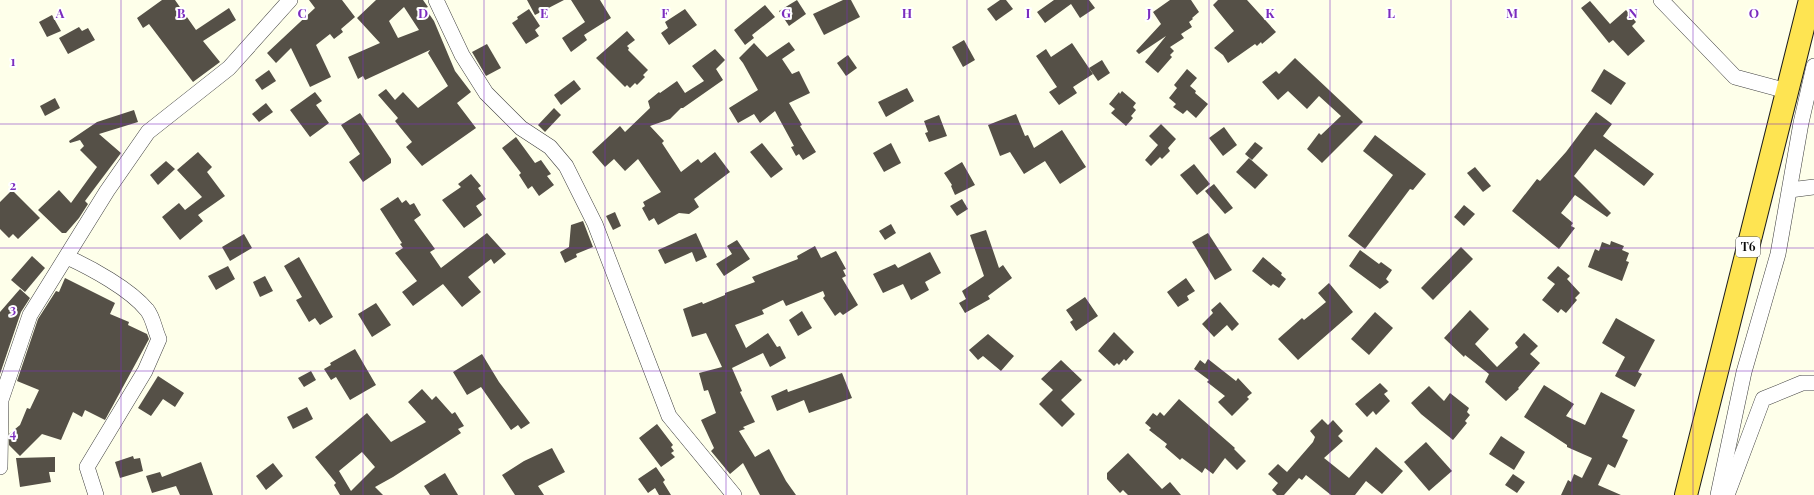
<svg xmlns="http://www.w3.org/2000/svg" width="1814" height="495" viewBox="0 0 1814 495" font-family="'Playfair Display',serif">
<style>
.building{fill:#555047;fill-rule:evenodd}
.lines{fill:none;stroke-linecap:round;stroke-linejoin:round}
.minor-casing{stroke:#3f3f3f;stroke-width:16}
.trunk-casing{stroke:#1d1d1d;stroke-width:24}
.minor{stroke:#fff;stroke-width:15}
.trunk{stroke:#fee452;stroke-width:22}
.grid{fill:none;stroke:#7b2cbf;stroke-width:1;stroke-opacity:0.55}
.labels{text-anchor:middle;stroke-width:4;stroke-linejoin:round;paint-order:stroke}
.shield{fill:#fff;stroke:#555;stroke-width:1}
.shield-label{font-size:12px;font-weight:bold;fill:#0c0c0c}
.grid-label{font-size:13px;text-anchor:middle;font-weight:bold;fill:#7b2cbf;stroke:#fff;stroke-width:4;stroke-linejoin:round;paint-order:stroke}
</style>
<rect width="100%" height="100%" fill="#feffea"/>
<g class="building">
<path d="M 162,0 L 175,0 L 196,30 L 229,8 L 236,20 L 203,41 L 220,62 L 193,82 L 149,24 L 143,28 L 137,18 Z"/>
<path d="M 309,0 L 342,0 L 355,17 L 341,29 L 343,32 L 334,39 L 330,34 L 316,45 L 331,77 L 310,87 L 291,48 L 276,63 L 267,53 L 315,8 Z"/>
<path d="M 376,0 L 423,0 L 428,7 L 425,8 L 434,21 L 455,71 L 471,92 L 457,103 L 476,128 L 422,166 L 406,147 L 412,142 L 395,121 L 398,118 L 378,95 L 386,89 L 395,100 L 403,92 L 418,108 L 448,86 L 428,53 L 430,50 L 365,80 L 363,76 L 358,79 L 348,57 L 380,43 L 357,18 ZM 404,7 L 419,30 L 398,38 L 389,21 Z"/>
<path d="M 527,0 L 564,0 L 535,15 Z"/>
<path d="M 571,0 L 600,0 L 611,18 L 584,35 L 587,40 L 571,52 L 562,38 L 585,22 Z"/>
<path d="M 797,0 L 806,14 L 789,26 L 779,11 Z"/>
<path d="M 843,0 L 851,0 L 860,17 L 824,35 L 813,14 Z"/>
<path d="M 1000,0 L 1006,0 L 1013,9 L 996,21 L 987,9 Z"/>
<path d="M 1054,0 L 1089,0 L 1095,8 L 1080,18 L 1071,4 L 1045,23 L 1037,12 Z"/>
<path d="M 1170,0 L 1191,0 L 1199,12 L 1192,18 L 1193,19 L 1189,22 L 1192,27 L 1181,34 L 1184,38 L 1170,47 L 1174,51 L 1170,55 L 1172,57 L 1158,73 L 1145,62 L 1166,36 L 1139,54 L 1136,51 L 1161,24 L 1153,12 Z"/>
<path d="M 1218,0 L 1247,0 L 1276,32 L 1262,44 L 1261,42 L 1257,46 L 1255,44 L 1228,63 L 1223,55 L 1214,48 L 1234,31 L 1213,5 Z"/>
<path d="M 1590,1 L 1610,24 L 1626,10 L 1636,22 L 1632,26 L 1645,41 L 1628,56 L 1613,40 L 1609,43 L 1581,8 Z"/>
<path d="M 765,5 L 775,17 L 752,35 L 754,38 L 745,45 L 734,30 Z"/>
<path d="M 529,9 L 540,26 L 535,30 L 539,36 L 526,44 L 512,23 L 518,19 L 517,17 Z"/>
<path d="M 685,9 L 697,25 L 669,45 L 661,33 L 668,28 L 665,22 Z"/>
<path d="M 52,15 L 61,31 L 47,37 L 39,22 Z"/>
<path d="M 79,27 L 82,31 L 88,28 L 95,40 L 68,54 L 59,38 Z"/>
<path d="M 627,31 L 635,40 L 627,46 L 629,48 L 628,50 L 648,70 L 643,75 L 645,77 L 637,85 L 635,83 L 630,88 L 627,85 L 625,87 L 596,58 Z"/>
<path d="M 964,40 L 975,60 L 963,67 L 952,47 Z"/>
<path d="M 789,42 L 795,50 L 782,59 L 792,74 L 799,71 L 810,93 L 789,103 L 802,125 L 800,126 L 816,152 L 803,160 L 799,154 L 796,156 L 791,147 L 794,146 L 775,111 L 760,123 L 754,114 L 738,123 L 729,108 L 758,90 L 743,63 L 739,58 L 754,43 L 767,57 Z"/>
<path d="M 1072,43 L 1093,74 L 1073,87 L 1077,93 L 1059,105 L 1049,92 L 1057,87 L 1036,56 L 1046,49 L 1051,57 Z"/>
<path d="M 487,44 L 501,68 L 486,76 L 472,52 Z"/>
<path d="M 715,49 L 725,60 L 716,69 L 723,80 L 683,108 L 681,108 L 670,119 L 650,126 L 664,141 L 662,143 L 681,172 L 698,159 L 701,163 L 715,152 L 730,172 L 694,199 L 699,207 L 689,214 L 679,213 L 658,225 L 654,218 L 649,221 L 642,208 L 645,206 L 643,202 L 661,192 L 638,159 L 625,171 L 614,159 L 605,167 L 592,152 L 620,126 L 625,132 L 650,108 L 648,101 L 659,92 L 660,93 L 677,81 L 685,93 L 704,81 L 692,66 Z"/>
<path d="M 848,55 L 857,68 L 846,76 L 837,63 Z"/>
<path d="M 1295,58 L 1363,122 L 1322,163 L 1307,149 L 1319,133 L 1321,135 L 1341,116 L 1319,96 L 1307,109 L 1288,91 L 1278,100 L 1262,82 L 1276,71 L 1279,74 Z"/>
<path d="M 1102,60 L 1110,73 L 1098,81 L 1089,68 Z"/>
<path d="M 1187,69 L 1197,78 L 1190,86 L 1196,91 L 1195,93 L 1208,104 L 1196,118 L 1187,110 L 1183,114 L 1173,107 L 1176,104 L 1169,98 L 1177,88 L 1174,85 Z"/>
<path d="M 1604,69 L 1626,83 L 1611,105 L 1591,91 Z"/>
<path d="M 269,70 L 276,81 L 262,90 L 255,80 Z"/>
<path d="M 574,80 L 581,89 L 561,105 L 554,95 Z"/>
<path d="M 907,88 L 914,101 L 886,117 L 878,102 Z"/>
<path d="M 1122,91 L 1136,103 L 1133,107 L 1136,110 L 1131,116 L 1133,118 L 1126,126 L 1111,113 L 1115,109 L 1109,104 L 1119,92 L 1120,94 Z"/>
<path d="M 315,92 L 322,101 L 316,105 L 329,123 L 310,137 L 290,110 Z"/>
<path d="M 55,98 L 60,108 L 45,116 L 40,106 Z"/>
<path d="M 266,103 L 273,112 L 259,122 L 252,114 Z"/>
<path d="M 554,108 L 561,115 L 545,132 L 538,125 Z"/>
<path d="M 134,110 L 138,122 L 99,134 L 121,153 L 85,201 L 88,204 L 79,218 L 66,233 L 62,233 L 38,210 L 59,190 L 71,203 L 97,167 L 80,150 L 84,146 L 80,140 L 70,143 L 69,141 L 97,122 Z"/>
<path d="M 1596,112 L 1612,124 L 1603,136 L 1654,174 L 1644,186 L 1595,149 L 1574,176 L 1611,213 L 1607,217 L 1575,195 L 1561,213 L 1573,223 L 1571,226 L 1575,228 L 1559,249 L 1512,211 L 1537,179 L 1540,181 L 1566,152 Z"/>
<path d="M 360,113 L 391,159 L 391,163 L 363,182 L 349,162 L 360,154 L 341,125 Z"/>
<path d="M 1016,114 L 1025,136 L 1028,135 L 1034,148 L 1062,130 L 1086,167 L 1060,184 L 1045,161 L 1024,174 L 1010,152 L 1000,156 L 988,125 Z"/>
<path d="M 939,115 L 947,136 L 929,142 L 925,133 L 928,132 L 924,121 Z"/>
<path d="M 1161,124 L 1176,139 L 1168,148 L 1170,151 L 1162,159 L 1160,157 L 1151,166 L 1145,160 L 1158,145 L 1149,136 Z"/>
<path d="M 1224,127 L 1237,145 L 1223,156 L 1209,138 Z"/>
<path d="M 1375,135 L 1426,174 L 1413,190 L 1410,189 L 1365,249 L 1348,236 L 1393,175 L 1363,151 Z"/>
<path d="M 516,137 L 535,163 L 541,160 L 551,174 L 547,176 L 554,185 L 539,196 L 532,186 L 528,189 L 519,175 L 521,173 L 502,148 Z"/>
<path d="M 1255,142 L 1263,148 L 1252,160 L 1245,154 Z"/>
<path d="M 762,143 L 783,169 L 771,178 L 750,152 Z"/>
<path d="M 891,143 L 901,163 L 884,172 L 873,153 Z"/>
<path d="M 198,152 L 212,167 L 207,172 L 225,196 L 198,215 L 203,221 L 180,240 L 162,217 L 179,203 L 185,210 L 202,197 L 177,170 Z"/>
<path d="M 1249,158 L 1268,175 L 1255,189 L 1236,172 Z"/>
<path d="M 166,161 L 175,169 L 158,185 L 150,175 Z"/>
<path d="M 962,162 L 975,185 L 955,195 L 951,186 L 952,185 L 944,173 Z"/>
<path d="M 1194,164 L 1210,184 L 1197,195 L 1180,175 Z"/>
<path d="M 1475,167 L 1491,186 L 1483,192 L 1467,173 Z"/>
<path d="M 471,174 L 481,186 L 478,188 L 486,199 L 476,206 L 482,215 L 464,228 L 442,200 L 461,187 L 458,184 Z"/>
<path d="M 1214,184 L 1233,208 L 1225,214 L 1205,191 Z"/>
<path d="M 12,190 L 40,218 L 18,239 L 13,234 L 9,238 L 0,229 L 0,202 Z"/>
<path d="M 398,197 L 402,203 L 406,200 L 410,205 L 414,203 L 421,215 L 414,220 L 435,249 L 430,252 L 441,268 L 487,233 L 506,254 L 494,264 L 491,259 L 468,277 L 481,292 L 462,307 L 443,284 L 413,306 L 402,292 L 417,281 L 395,253 L 403,248 L 400,244 L 402,243 L 380,209 Z"/>
<path d="M 962,199 L 968,209 L 957,216 L 950,206 Z"/>
<path d="M 1464,205 L 1475,214 L 1464,226 L 1454,217 Z"/>
<path d="M 615,212 L 621,226 L 613,230 L 606,216 Z"/>
<path d="M 583,221 L 593,247 L 576,254 L 577,257 L 565,263 L 560,252 L 569,247 L 571,225 Z"/>
<path d="M 891,224 L 896,233 L 885,240 L 879,231 Z"/>
<path d="M 986,230 L 999,268 L 1003,265 L 1012,278 L 988,296 L 990,299 L 965,313 L 959,303 L 966,299 L 962,291 L 984,276 L 970,235 Z"/>
<path d="M 696,233 L 707,257 L 696,262 L 692,252 L 665,264 L 658,250 Z"/>
<path d="M 1208,233 L 1232,270 L 1215,280 L 1192,242 Z"/>
<path d="M 244,234 L 252,248 L 230,261 L 222,247 Z"/>
<path d="M 737,240 L 750,259 L 724,276 L 716,264 L 732,254 L 727,246 Z"/>
<path d="M 1611,241 L 1624,246 L 1622,250 L 1629,253 L 1626,261 L 1629,262 L 1622,281 L 1588,267 L 1595,249 L 1599,251 L 1602,242 L 1610,245 Z"/>
<path d="M 815,246 L 821,258 L 836,251 L 846,269 L 843,270 L 846,276 L 842,278 L 858,305 L 843,315 L 840,312 L 835,316 L 823,298 L 825,296 L 823,291 L 786,306 L 783,300 L 762,310 L 764,314 L 735,325 L 746,348 L 768,333 L 777,347 L 780,346 L 786,358 L 770,367 L 763,353 L 732,368 L 742,391 L 740,392 L 755,422 L 743,427 L 745,429 L 739,431 L 755,457 L 769,449 L 786,481 L 796,495 L 760,495 L 743,463 L 730,474 L 711,451 L 714,448 L 701,420 L 716,413 L 708,390 L 704,391 L 699,373 L 722,367 L 706,333 L 692,337 L 683,309 L 702,302 L 703,304 L 725,295 L 725,293 L 755,282 L 752,277 L 798,259 L 797,256 Z"/>
<path d="M 1461,247 L 1473,259 L 1433,300 L 1421,288 Z"/>
<path d="M 1360,250 L 1379,264 L 1381,262 L 1392,270 L 1386,279 L 1389,282 L 1380,289 L 1349,266 Z"/>
<path d="M 930,252 L 941,273 L 925,282 L 929,290 L 911,300 L 903,284 L 883,293 L 873,274 L 895,264 L 898,268 Z"/>
<path d="M 32,256 L 45,268 L 25,292 L 11,280 Z"/>
<path d="M 299,257 L 333,317 L 320,325 L 315,318 L 309,322 L 296,300 L 302,297 L 284,266 Z"/>
<path d="M 1263,257 L 1282,273 L 1281,275 L 1286,279 L 1279,288 L 1273,284 L 1271,286 L 1252,271 Z"/>
<path d="M 228,266 L 235,279 L 216,290 L 208,276 Z"/>
<path d="M 1558,266 L 1570,276 L 1567,279 L 1580,293 L 1575,298 L 1577,300 L 1566,313 L 1561,309 L 1558,313 L 1542,300 L 1555,284 L 1547,278 Z"/>
<path d="M 265,276 L 273,291 L 260,297 L 253,282 Z"/>
<path d="M 65,278 L 115,303 L 110,314 L 129,322 L 128,325 L 147,334 L 149,339 L 105,420 L 85,410 L 82,417 L 73,412 L 61,440 L 42,434 L 20,456 L 9,445 L 9,434 L 20,425 L 27,408 L 30,409 L 39,390 L 17,381 L 38,319 L 56,291 L 59,292 Z"/>
<path d="M 1186,278 L 1195,291 L 1187,296 L 1189,300 L 1178,307 L 1167,292 Z"/>
<path d="M 1329,283 L 1353,312 L 1298,360 L 1278,339 L 1302,318 L 1304,320 L 1326,302 L 1318,293 Z"/>
<path d="M 20,289 L 30,298 L 21,312 L 0,374 L 0,312 Z"/>
<path d="M 1085,297 L 1098,316 L 1076,331 L 1070,322 L 1073,320 L 1066,310 Z"/>
<path d="M 1220,302 L 1239,324 L 1232,331 L 1227,325 L 1214,337 L 1202,324 L 1213,313 L 1211,310 Z"/>
<path d="M 376,303 L 391,325 L 372,337 L 358,314 Z"/>
<path d="M 1470,310 L 1489,329 L 1475,344 L 1497,367 L 1518,347 L 1515,343 L 1524,333 L 1538,346 L 1530,354 L 1540,363 L 1518,388 L 1519,389 L 1506,401 L 1485,382 L 1489,374 L 1465,355 L 1464,357 L 1444,338 Z"/>
<path d="M 802,311 L 812,328 L 798,336 L 789,320 Z"/>
<path d="M 1375,312 L 1393,328 L 1369,355 L 1351,339 Z"/>
<path d="M 1616,318 L 1655,340 L 1638,372 L 1642,374 L 1635,387 L 1615,376 L 1625,357 L 1602,343 Z"/>
<path d="M 1114,332 L 1134,352 L 1126,361 L 1124,359 L 1119,365 L 1117,363 L 1114,366 L 1098,351 Z"/>
<path d="M 988,334 L 1014,356 L 1001,371 L 983,356 L 978,360 L 969,350 Z"/>
<path d="M 355,349 L 376,385 L 350,400 L 336,377 L 331,380 L 324,369 L 331,365 L 330,363 Z"/>
<path d="M 482,354 L 499,382 L 530,423 L 521,429 L 518,425 L 511,430 L 481,387 L 467,395 L 453,372 Z"/>
<path d="M 1208,359 L 1236,381 L 1238,378 L 1252,393 L 1247,397 L 1249,399 L 1232,416 L 1218,402 L 1225,396 L 1207,382 L 1209,380 L 1194,369 L 1200,360 L 1205,364 Z"/>
<path d="M 1061,360 L 1082,380 L 1061,400 L 1075,414 L 1062,427 L 1039,404 L 1053,390 L 1041,379 Z"/>
<path d="M 311,371 L 316,380 L 304,387 L 298,378 Z"/>
<path d="M 842,373 L 852,398 L 809,413 L 804,400 L 777,411 L 771,396 L 787,389 L 788,392 Z"/>
<path d="M 158,376 L 184,393 L 175,407 L 163,399 L 151,416 L 138,408 Z"/>
<path d="M 1380,383 L 1388,391 L 1384,394 L 1390,401 L 1376,415 L 1373,411 L 1367,417 L 1355,404 Z"/>
<path d="M 1544,385 L 1574,404 L 1566,416 L 1585,425 L 1601,392 L 1635,410 L 1622,437 L 1628,440 L 1615,468 L 1608,464 L 1598,485 L 1621,495 L 1561,495 L 1568,480 L 1571,482 L 1574,474 L 1582,478 L 1592,458 L 1567,447 L 1567,445 L 1524,417 Z"/>
<path d="M 1429,386 L 1444,401 L 1450,393 L 1469,408 L 1467,412 L 1470,415 L 1465,421 L 1467,423 L 1453,440 L 1421,414 L 1411,403 Z"/>
<path d="M 422,389 L 432,400 L 436,396 L 452,414 L 455,412 L 464,426 L 458,429 L 461,433 L 393,477 L 375,487 L 383,495 L 340,495 L 334,485 L 336,483 L 315,457 L 367,413 L 391,442 L 426,422 L 408,402 ZM 362,452 L 375,467 L 351,491 L 339,471 Z"/>
<path d="M 1179,399 L 1235,448 L 1234,449 L 1246,461 L 1237,470 L 1225,458 L 1213,474 L 1205,468 L 1202,473 L 1182,458 L 1180,460 L 1165,447 L 1167,444 L 1149,430 L 1151,428 L 1145,423 L 1153,413 L 1157,416 L 1160,412 L 1164,416 Z"/>
<path d="M 307,407 L 313,419 L 293,429 L 287,417 Z"/>
<path d="M 1322,419 L 1328,425 L 1333,420 L 1343,431 L 1338,436 L 1343,441 L 1324,458 L 1349,478 L 1376,447 L 1403,471 L 1382,494 L 1366,481 L 1355,495 L 1331,495 L 1306,475 L 1302,480 L 1299,478 L 1284,495 L 1277,495 L 1272,490 L 1278,483 L 1268,474 L 1278,464 L 1287,472 L 1313,442 L 1315,437 L 1310,431 Z"/>
<path d="M 657,424 L 673,445 L 671,447 L 674,451 L 671,453 L 675,457 L 661,467 L 639,438 Z"/>
<path d="M 1501,436 L 1525,452 L 1514,470 L 1489,454 Z"/>
<path d="M 1426,442 L 1452,471 L 1429,491 L 1404,462 Z"/>
<path d="M 552,448 L 565,472 L 538,486 L 544,495 L 515,495 L 502,475 L 524,461 Z"/>
<path d="M 1128,453 L 1162,489 L 1170,482 L 1181,495 L 1128,495 L 1123,490 L 1120,493 L 1107,479 L 1107,473 Z"/>
<path d="M 133,456 L 134,459 L 140,458 L 143,471 L 120,478 L 115,462 Z"/>
<path d="M 55,457 L 55,472 L 49,472 L 51,482 L 20,487 L 16,458 Z"/>
<path d="M 201,462 L 213,495 L 180,495 L 176,486 L 152,493 L 146,476 L 160,472 L 162,477 Z"/>
<path d="M 273,463 L 283,476 L 266,490 L 256,476 Z"/>
<path d="M 656,467 L 665,480 L 663,482 L 671,495 L 659,495 L 655,488 L 648,493 L 638,479 Z"/>
<path d="M 445,473 L 458,495 L 430,495 L 424,486 Z"/>
<path d="M 1513,474 L 1525,482 L 1517,493 L 1505,485 Z"/>
</g>
<g class="lines">
<defs>
<g id="minor">
<path d="M 436,0 L 462,55 L 486,93 L 521,128 L 550,147 L 566,166 L 595,224 L 669,416 L 734,495"/>
<path d="M 1661,0 L 1735,77 L 1787,91"/>
<path d="M 1790,190 L 1814,187"/>
<path d="M 67,257 C 91,268 130,289 147,310 C 153,317 155,331 159,339 L 145,371 L 87,467 L 96,495"/>
<path d="M 0,467 L 1,400 L 30,315 L 107,191 L 148,132 L 229,68 L 290,0"/>
<path d="M 1718,495 L 1744,372 L 1778,254 L 1801,123 L 1814,66"/>
<path d="M 1727,495 L 1763,399 L 1802,383 L 1814,383"/>
</g>
<path id="trunk" d="M 1686,495 L 1810,0"/>
</defs>
<use href="#minor" class="minor-casing"/>
<use href="#trunk" class="trunk-casing"/>
<use href="#minor" class="minor"/>
<use href="#trunk" class="trunk"/>
</g>
<path class="grid" d="M 121,0 L 121,495M 242,0 L 242,495M 363,0 L 363,495M 484,0 L 484,495M 605,0 L 605,495M 726,0 L 726,495M 847,0 L 847,495M 967,0 L 967,495M 1088,0 L 1088,495M 1209,0 L 1209,495M 1330,0 L 1330,495M 1451,0 L 1451,495M 1572,0 L 1572,495M 1693,0 L 1693,495M 0,124 L 1814,124M 0,248 L 1814,248M 0,371 L 1814,371"/>
<g class="labels">
<rect class="shield" x="1736" y="237" width="24" height="20" rx="3"/>
<g class="shield-label">
<text x="1748" y="251">T6</text>
</g>
</g>
<g class="grid-label">
<text x="60" y="18">A</text>
<text x="181" y="18">B</text>
<text x="302" y="18">C</text>
<text x="423" y="18">D</text>
<text x="544" y="18">E</text>
<text x="665" y="18">F</text>
<text x="786" y="18">G</text>
<text x="907" y="18">H</text>
<text x="1028" y="18">I</text>
<text x="1149" y="18">J</text>
<text x="1270" y="18">K</text>
<text x="1391" y="18">L</text>
<text x="1512" y="18">M</text>
<text x="1633" y="18">N</text>
<text x="1754" y="18">O</text>
<text x="13" y="66">1</text>
<text x="13" y="190">2</text>
<text x="13" y="314">3</text>
<text x="13" y="438">4</text>
</g>
</svg>
